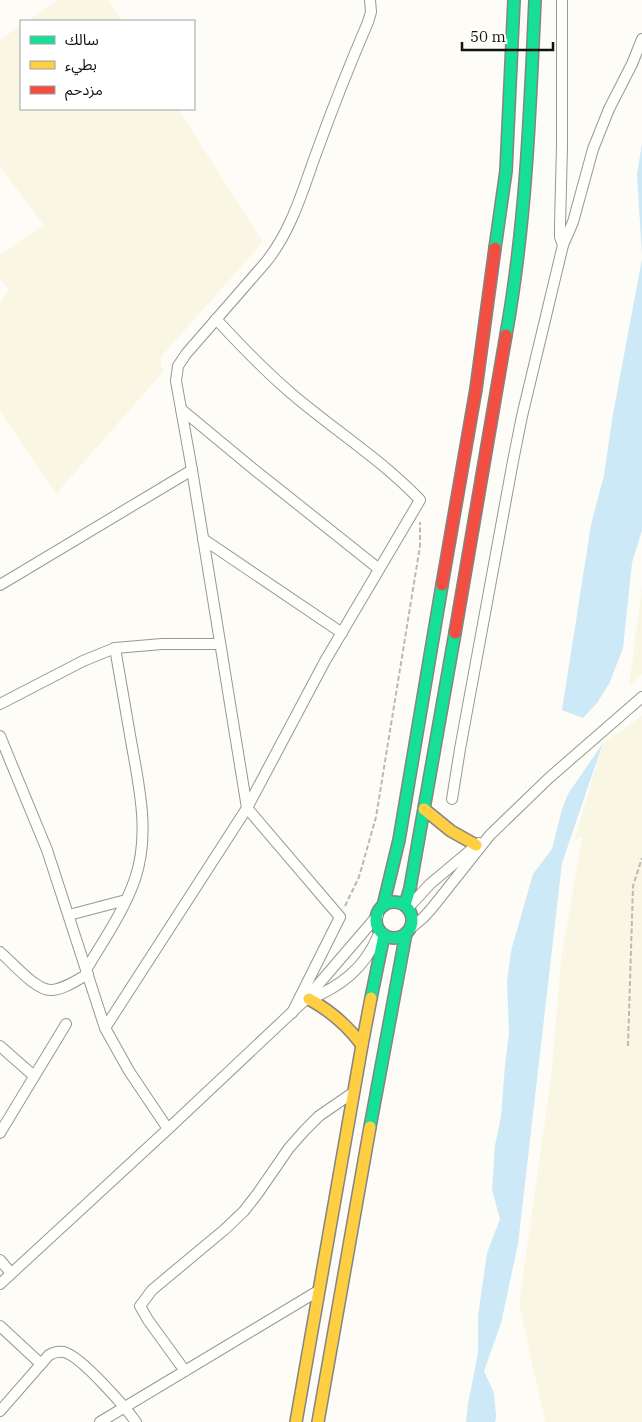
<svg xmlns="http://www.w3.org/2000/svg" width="642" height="1422" viewBox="0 0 642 1422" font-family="'IBM Plex Serif','Noto Sans Arabic',serif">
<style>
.farmland{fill:#f9f7e4}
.water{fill:#cde8f7}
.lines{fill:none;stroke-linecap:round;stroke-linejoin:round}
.street-casing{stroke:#979795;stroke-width:12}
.fast-casing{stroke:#858482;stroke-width:14}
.slow-casing{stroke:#858482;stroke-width:14}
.jam-casing{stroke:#858482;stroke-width:14}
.path{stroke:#b9b9b8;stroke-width:2;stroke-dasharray:5 2.5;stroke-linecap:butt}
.street{stroke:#fffffe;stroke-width:10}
.fast{stroke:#16e098;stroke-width:11}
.slow{stroke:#ffcf43;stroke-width:11}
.jam{stroke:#f24e42;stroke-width:11}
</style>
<rect width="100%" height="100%" fill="#fdfcf7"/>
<g class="farmland">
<path d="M 59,0 L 108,0 L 122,21 L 27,21 Z"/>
<path d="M 21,25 L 21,109 L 178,109 L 263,242 L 160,358 L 163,372 L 56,494 L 0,411 L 0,303 L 9,289 L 0,279 L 0,255 L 44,225 L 0,167 L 0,40 Z"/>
<path d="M 642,586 L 642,674 L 629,687 Z"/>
<path d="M 642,716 L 642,1422 L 545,1422 L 519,1304 L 551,1078 L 561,960 L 582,837 L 574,841 L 603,743 Z"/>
</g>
<g class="water">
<path d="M 642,143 L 642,255 L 637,175 Z"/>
<path d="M 642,259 L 642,530 L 632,563 L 623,648 L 610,682 L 597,703 L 583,718 L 562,710 L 591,525 L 604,475 L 613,414 Z"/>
<path d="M 603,743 L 562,863 L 518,1244 L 501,1323 L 484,1371 L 494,1393 L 496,1416 L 495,1422 L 466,1422 L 468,1404 L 478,1353 L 478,1316 L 487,1253 L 500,1219 L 492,1190 L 495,1145 L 501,1117 L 505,1065 L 509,1033 L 507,981 L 511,951 L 533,874 L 552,849 L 562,809 L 568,794 Z"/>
</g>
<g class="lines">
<defs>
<g id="street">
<path d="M 563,245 L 573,222 L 593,149 L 609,109 L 632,64 L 642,39"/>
<path d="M 181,409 L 251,467 L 379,569"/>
<path d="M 203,539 L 342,633"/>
<path d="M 0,585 L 192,470"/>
<path d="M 0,704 L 83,661 L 115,648 L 162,644 L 220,644"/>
<path d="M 0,736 L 47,850 L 105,1028 L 129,1071 L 168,1129"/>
<path d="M 452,799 L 460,749 L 513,461 L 522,416 L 563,245 L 560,237 L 560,226 L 562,146 L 562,0"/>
<path d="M 408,908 L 430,884 L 479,843"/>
<path d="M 69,915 L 126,900"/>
<path d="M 411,928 L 423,918 L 432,908 L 490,835 L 549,778 L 642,697"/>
<path d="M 0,952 C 12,962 35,990 51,990 C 63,990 77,980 88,974"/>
<path d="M 86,970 C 103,941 124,911 135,879 C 151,832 138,782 130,735 C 125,706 120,677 115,648"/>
<path d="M 308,1000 C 341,986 364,969 378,936"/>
<path d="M 292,1013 L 340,917 L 247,808 L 192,470 L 176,381 L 178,366 L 186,354 L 266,262 C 292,230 303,189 317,151 C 333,107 350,64 368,22 L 371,12 L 370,0"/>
<path d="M 105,1028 L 247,808 L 325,661 L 420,500 C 382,460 334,430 292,394 C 265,371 240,345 216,319"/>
<path d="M 0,1046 L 34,1076"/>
<path d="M 0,1133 L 66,1024"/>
<path d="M 0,1260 L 11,1273"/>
<path d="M 0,1284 L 168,1129 L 305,1000 L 378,915"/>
<path d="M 0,1326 L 41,1364"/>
<path d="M 185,1371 L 148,1320 L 140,1306 L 152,1290 L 224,1230 L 244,1211 L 258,1193 L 289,1148 L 305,1130 L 319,1116 L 354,1092"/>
<path d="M 0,1411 L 49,1355 C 54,1352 58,1351 64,1352 C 81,1356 125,1407 136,1422"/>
<path d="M 100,1422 L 318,1291"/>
</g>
<g id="fast">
<path d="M 495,248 L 506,171 L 514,0"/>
<path d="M 506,335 C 526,224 530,112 535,0"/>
<circle cx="394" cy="920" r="18"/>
<path d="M 405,905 L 410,888 L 455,633"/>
<path d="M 383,906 L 399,840 L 442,585"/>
<path d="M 371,998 L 384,935"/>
<path d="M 370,1127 L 406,933"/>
</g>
<g id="slow">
<path d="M 424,809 L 451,831 L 476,845"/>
<path d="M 309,999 C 331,1011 347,1025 362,1045"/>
<path d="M 296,1422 L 362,1045 L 371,998"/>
<path d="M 318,1422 L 370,1127"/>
</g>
<g id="jam">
<path d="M 442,585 L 476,389 L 495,248"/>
<path d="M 455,633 L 506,335"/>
</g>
</defs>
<use href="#street" class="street-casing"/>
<use href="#fast" class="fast-casing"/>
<use href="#slow" class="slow-casing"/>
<use href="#jam" class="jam-casing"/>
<g class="path">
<path d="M 345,906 L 359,877 L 376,817 L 420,546 L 420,522"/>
<path d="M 628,1046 L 633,886 L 642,858"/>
</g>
<use href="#street" class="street"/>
<use href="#fast" class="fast"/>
<use href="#slow" class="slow"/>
<use href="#jam" class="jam"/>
</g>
<rect x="20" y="20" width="175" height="90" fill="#ffffff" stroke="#a0a0a0"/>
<rect x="30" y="36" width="25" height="8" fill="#16e098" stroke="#a0a0a0"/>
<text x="65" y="45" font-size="15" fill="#111111">سالك</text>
<rect x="30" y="61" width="25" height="8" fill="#ffcf43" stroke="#a0a0a0"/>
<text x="65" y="70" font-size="15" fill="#111111">بطيء</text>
<rect x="30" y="86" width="25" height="8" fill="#f24e42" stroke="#a0a0a0"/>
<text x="65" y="95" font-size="15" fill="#111111">مزدحم</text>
<path d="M462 42v8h91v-8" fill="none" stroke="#111111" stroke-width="2.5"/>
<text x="470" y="42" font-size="15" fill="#111111" stroke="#ffffff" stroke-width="4" paint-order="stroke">50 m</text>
</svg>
